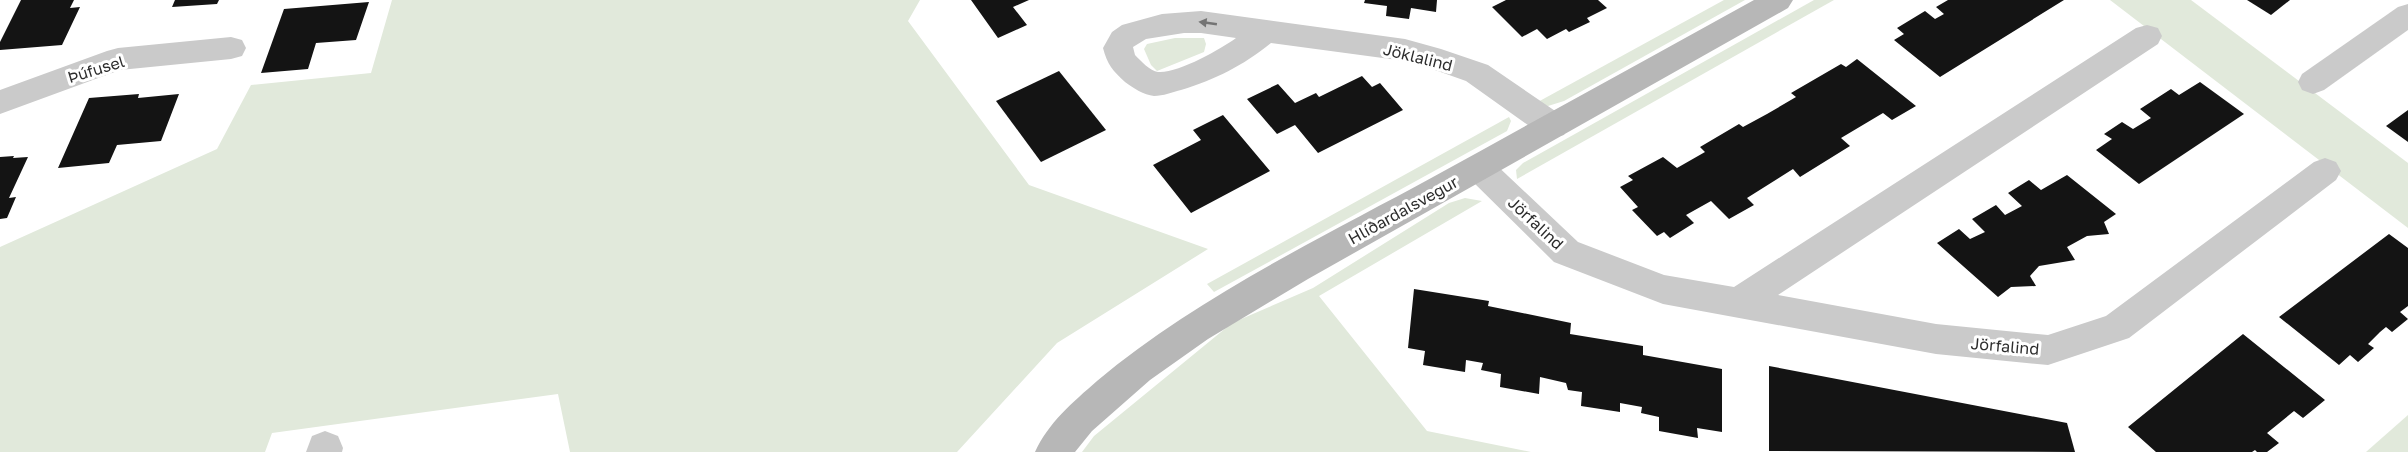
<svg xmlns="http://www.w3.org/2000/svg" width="2408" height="452" viewBox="0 0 2408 452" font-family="'Golos Text',sans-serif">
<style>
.green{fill:#e1e9db}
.building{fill:#141414}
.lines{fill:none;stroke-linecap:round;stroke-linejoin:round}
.street{fill:#cacaca;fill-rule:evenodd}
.secondary{fill:#b7b7b7;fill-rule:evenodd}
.oneway{fill:#747474}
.labels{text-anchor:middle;stroke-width:6;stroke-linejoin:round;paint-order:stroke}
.street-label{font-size:16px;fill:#2d2d2d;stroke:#fff}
</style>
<rect width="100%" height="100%" fill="#fff"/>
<g class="green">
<path d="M 392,0 L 920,0 L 908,21 L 1029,185 L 1208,249 L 1057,343 L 957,452 L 570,452 L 558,394 L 272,433 L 265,452 L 0,452 L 0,247 L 217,149 L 251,85 L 371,73 Z"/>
<path d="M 1724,0 L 1745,0 L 1564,101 L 1548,106 L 1536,103 Z"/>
<path d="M 1814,0 L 1834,0 L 1517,179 L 1516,170 L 1523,163 Z"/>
<path d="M 2110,0 L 2191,0 L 2408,163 L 2408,228 Z"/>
<path d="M 1175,38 L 1204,38 L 1206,44 L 1204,52 L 1157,71 L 1151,65 L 1144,49 L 1147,44 Z"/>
<path d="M 1509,117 L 1511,121 L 1507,131 L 1214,292 L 1207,284 Z"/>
<path d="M 1465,198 L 1482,201 L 1319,296 L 1427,431 L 1531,452 L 1082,452 L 1094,436 L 1232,323 L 1313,288 L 1449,203 Z"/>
<path d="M 2408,415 L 2408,452 L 2366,452 Z"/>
</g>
<g class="building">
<path d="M 21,0 L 74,0 L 70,8 L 80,7 L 62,45 L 0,50 L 0,42 Z"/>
<path d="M 175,0 L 219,0 L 217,4 L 172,7 Z"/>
<path d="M 971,0 L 1029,0 L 1013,7 L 1027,25 L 998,38 Z"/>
<path d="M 1365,0 L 1437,0 L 1436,12 L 1411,8 L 1409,19 L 1386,16 L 1387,6 L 1364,3 Z"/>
<path d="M 1506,0 L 1598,0 L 1607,8 L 1587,18 L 1590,22 L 1569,32 L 1566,29 L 1547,39 L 1537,29 L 1522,37 L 1492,7 Z"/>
<path d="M 1948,0 L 2064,0 L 1940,77 L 1894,40 L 1904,34 L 1897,28 L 1925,11 L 1935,19 L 1944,14 L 1936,7 Z"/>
<path d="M 2247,0 L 2290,0 L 2271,15 Z"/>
<path d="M 369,2 L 356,40 L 316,43 L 308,69 L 261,73 L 284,9 Z"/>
<path d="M 1857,59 L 1916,106 L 1892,120 L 1883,113 L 1841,138 L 1850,146 L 1800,177 L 1793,169 L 1747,198 L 1754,205 L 1729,219 L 1711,201 L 1686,215 L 1694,223 L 1670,238 L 1664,232 L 1657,236 L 1632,210 L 1638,207 L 1620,187 L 1633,180 L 1628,176 L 1663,157 L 1677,168 L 1705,152 L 1700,147 L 1739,124 L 1743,127 L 1767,114 L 1796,97 L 1791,93 L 1841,64 L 1846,67 Z"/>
<path d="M 1059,71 L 1106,130 L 1041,162 L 996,101 Z"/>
<path d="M 1362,76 L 1372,87 L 1380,83 L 1403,110 L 1318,153 L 1295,125 L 1277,134 L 1247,99 L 1278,84 L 1295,103 L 1316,93 L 1319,97 Z"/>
<path d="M 2200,82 L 2244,114 L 2139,184 L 2096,150 L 2112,139 L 2104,134 L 2122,122 L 2133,129 L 2151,118 L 2140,109 L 2171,89 L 2179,95 Z"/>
<path d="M 139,94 L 138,98 L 179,94 L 161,141 L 117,145 L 109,163 L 58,168 L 89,98 Z"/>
<path d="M 2408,110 L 2408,142 L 2386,126 Z"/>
<path d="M 1223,115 L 1270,171 L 1191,213 L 1153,165 L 1201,140 L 1193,130 Z"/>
<path d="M 14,156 L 13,158 L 28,157 L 9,198 L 16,197 L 7,218 L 0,219 L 0,157 Z"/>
<path d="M 2067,175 L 2116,214 L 2104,222 L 2109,234 L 2087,236 L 2067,247 L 2075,260 L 2039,266 L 2030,276 L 2036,286 L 2011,287 L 1998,297 L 1937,243 L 1959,229 L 1970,239 L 1985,232 L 1972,219 L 1996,205 L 2005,215 L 2022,206 L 2008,193 L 2029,180 L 2041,190 Z"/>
<path d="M 2389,234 L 2408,248 L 2408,306 L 2400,312 L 2408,319 L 2392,332 L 2386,327 L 2380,332 L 2368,344 L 2374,348 L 2358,362 L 2350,355 L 2339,365 L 2279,317 Z"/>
<path d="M 1414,289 L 1489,301 L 1488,306 L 1571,323 L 1570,334 L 1643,346 L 1643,355 L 1722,369 L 1722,432 L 1697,428 L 1698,438 L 1659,431 L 1659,417 L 1641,413 L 1642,407 L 1620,403 L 1620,412 L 1581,406 L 1582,392 L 1568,390 L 1566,383 L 1540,377 L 1539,394 L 1500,387 L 1501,374 L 1481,370 L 1483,363 L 1466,360 L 1465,372 L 1423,365 L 1425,351 L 1408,348 Z"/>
<path d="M 2243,334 L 2325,400 L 2303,418 L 2294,411 L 2267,433 L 2279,443 L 2267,452 L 2257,452 L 2255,450 L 2252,452 L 2156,452 L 2128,427 Z"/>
<path d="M 1769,366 L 2067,423 L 2075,452 L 1769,451 Z"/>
</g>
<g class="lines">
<g class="street">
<path d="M 2408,4 L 2408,30 L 2324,90 L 2313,94 L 2302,90 L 2298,82 L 2302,74 L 2398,7 Z"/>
<path d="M 1201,11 L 1405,39 L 1441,49 L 1488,65 L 1564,117 L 1569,126 L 1564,135 L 1553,138 L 1542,135 L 1466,81 L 1435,70 L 1405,61 L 1271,43 C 1242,66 1217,79 1181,90 C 1173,92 1163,96 1154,96 C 1144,95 1133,88 1125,82 C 1113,71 1107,64 1103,48 L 1112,32 L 1122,25 L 1162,14 ZM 1184,33 L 1201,33 L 1236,38 C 1221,49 1177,74 1158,72 C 1150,71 1141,61 1135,55 L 1133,47 L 1146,39 Z"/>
<path d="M 2147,25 L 2158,28 L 2162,36 L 2158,44 L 1778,295 L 1936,324 L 2048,335 L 2106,316 L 2314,162 L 2325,158 L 2336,162 L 2341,171 L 2336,180 L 2129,338 L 2048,365 L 1936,354 L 1663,304 L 1554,262 L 1468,177 L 1463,168 L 1468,159 L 1479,155 L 1490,159 L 1578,242 L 1664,275 L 1734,287 L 2136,28 Z"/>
<path d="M 231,37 L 242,40 L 246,48 L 242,56 L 231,59 L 120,70 L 0,114 L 0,90 L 107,51 L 118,48 Z"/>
<path d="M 325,431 L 338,436 L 343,448 L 342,452 L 306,452 L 312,436 Z"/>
</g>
<path class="secondary" d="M 1754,0 L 1793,0 L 1788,8 L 1308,279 L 1208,339 L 1150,380 L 1092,431 L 1075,452 L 1035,452 C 1048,423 1073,402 1097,381 C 1194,299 1321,238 1433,177 C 1540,118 1647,59 1754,0 Z"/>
</g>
<defs><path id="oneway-solid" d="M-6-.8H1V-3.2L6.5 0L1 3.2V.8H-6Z" transform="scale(1.5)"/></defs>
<use class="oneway" href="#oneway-solid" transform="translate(1208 23) rotate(-172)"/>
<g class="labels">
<g class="street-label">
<text transform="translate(1418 57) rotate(14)" y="6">Jöklalind</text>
<text transform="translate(96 69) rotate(-17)" y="6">Þúfusel</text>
<text transform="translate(1403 210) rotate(-29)" y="6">Hlíðardalsvegur</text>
<text transform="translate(1536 223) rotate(43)" y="6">Jörfalind</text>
<text transform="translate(2005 346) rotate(5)" y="6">Jörfalind</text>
</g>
</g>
</svg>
